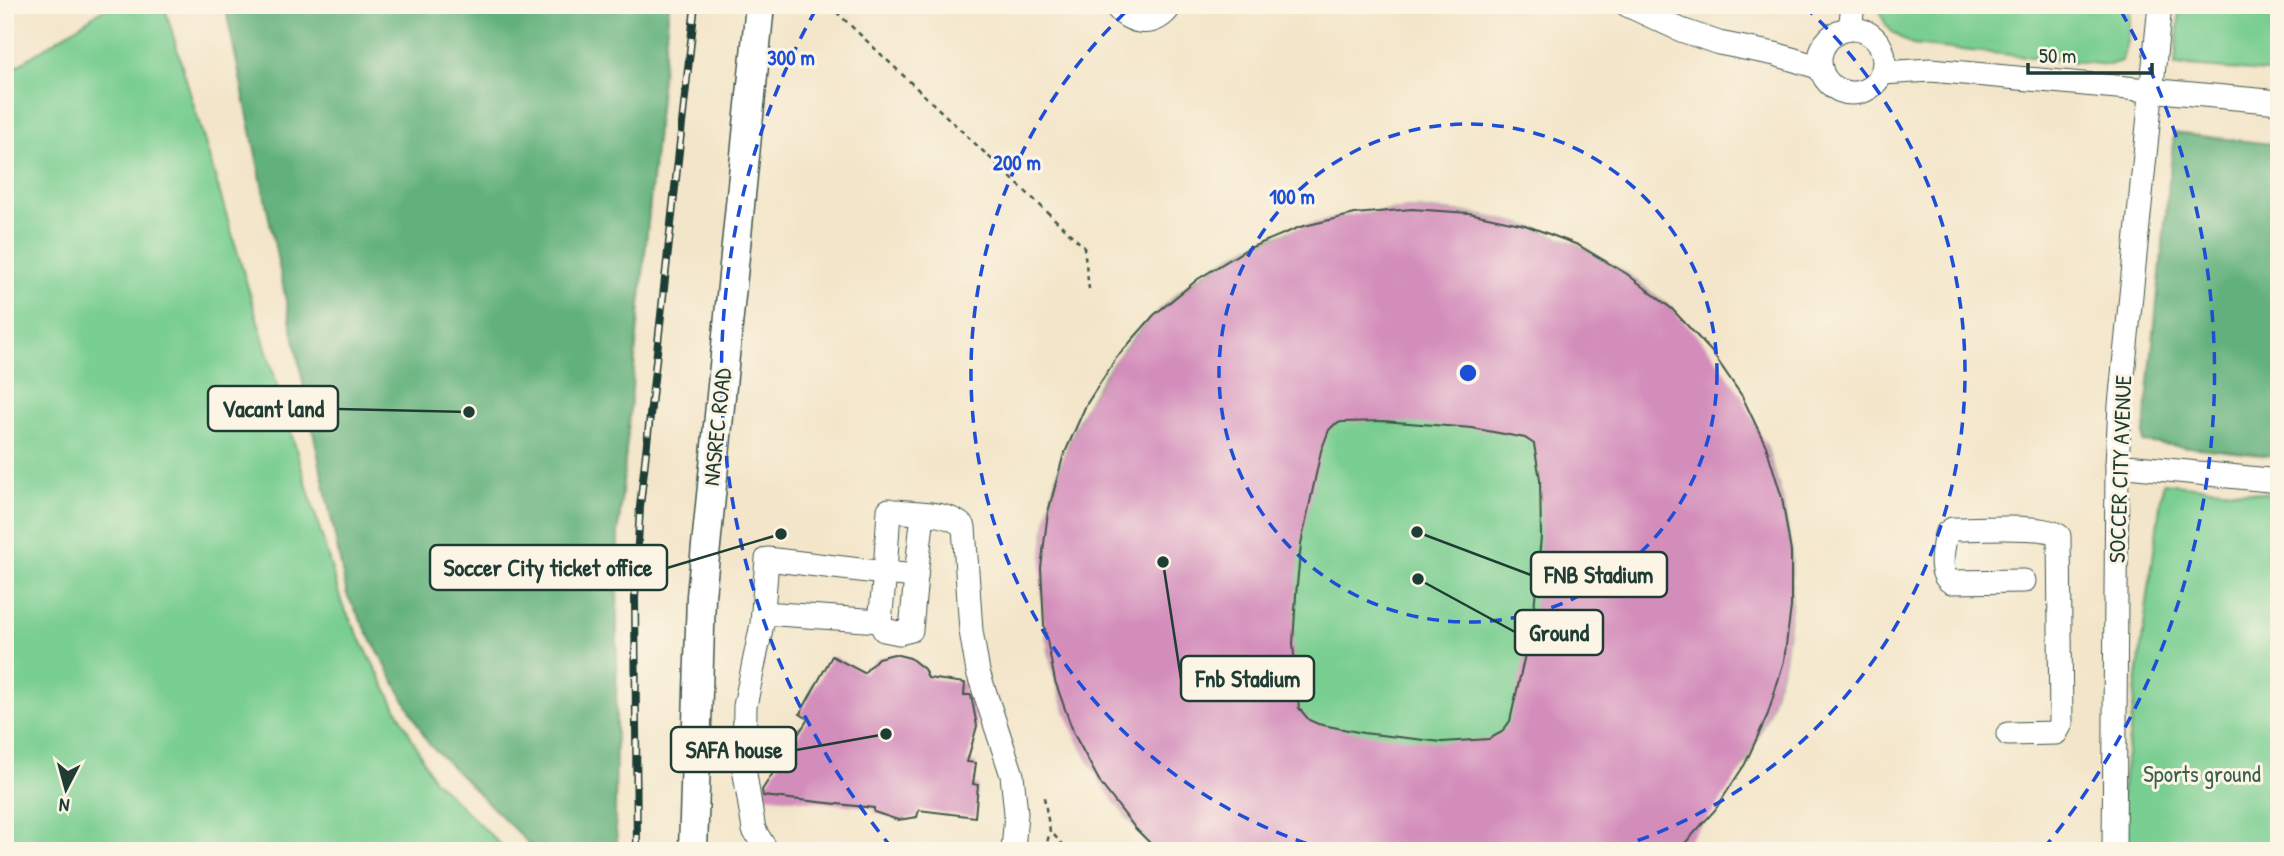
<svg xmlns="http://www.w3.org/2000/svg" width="2284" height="856" viewBox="0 0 2284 856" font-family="'Patrick Hand',sans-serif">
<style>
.green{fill:#79ce91;stroke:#4c8662;stroke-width:2}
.forest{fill:#62b17b;stroke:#407758;stroke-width:2}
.building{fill:#d38dbb;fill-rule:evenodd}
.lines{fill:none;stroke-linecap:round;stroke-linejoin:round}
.minor-casing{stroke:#3f564a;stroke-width:25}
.major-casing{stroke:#3f564a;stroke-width:31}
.path{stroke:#3f564a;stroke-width:2.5;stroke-dasharray:5 5;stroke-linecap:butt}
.minor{stroke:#fff;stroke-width:23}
.major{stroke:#fff;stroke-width:28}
.rail-casing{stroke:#1f3d34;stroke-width:8}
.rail{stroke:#fcf5e5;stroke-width:5;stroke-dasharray:16;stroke-linecap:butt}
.ring{fill:none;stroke:#1d4ed8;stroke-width:3.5;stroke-dasharray:12 9}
.labels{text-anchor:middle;stroke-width:6;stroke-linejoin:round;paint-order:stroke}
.street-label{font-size:23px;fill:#1f3d34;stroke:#fcf5e5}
.park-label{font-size:23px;fill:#36614b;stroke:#fcf5e5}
.centre{fill:#1d4ed8;stroke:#fcf5e5;stroke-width:3.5}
.ring-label{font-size:21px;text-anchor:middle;font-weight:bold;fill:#1d4ed8;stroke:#fcf5e5;stroke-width:6;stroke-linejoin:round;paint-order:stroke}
.leader{fill:none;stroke:#1f3d34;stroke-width:2.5}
.callout-dot{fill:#1f3d34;stroke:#fcf5e5;stroke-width:2.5}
.callout{fill:#fcf5e5;stroke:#1f3d34;stroke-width:2.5}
.callout-label{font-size:24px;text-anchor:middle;font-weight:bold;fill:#1f3d34}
</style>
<rect width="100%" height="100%" fill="#fcf5e5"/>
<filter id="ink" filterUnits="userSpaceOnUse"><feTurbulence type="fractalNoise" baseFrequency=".0143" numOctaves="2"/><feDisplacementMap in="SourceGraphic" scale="14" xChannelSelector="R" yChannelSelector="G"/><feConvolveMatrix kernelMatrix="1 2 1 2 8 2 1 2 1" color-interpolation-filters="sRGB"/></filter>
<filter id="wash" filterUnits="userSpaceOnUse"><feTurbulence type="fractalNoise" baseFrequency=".00686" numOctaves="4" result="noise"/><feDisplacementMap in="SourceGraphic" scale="28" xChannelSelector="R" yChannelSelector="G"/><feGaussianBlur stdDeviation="1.57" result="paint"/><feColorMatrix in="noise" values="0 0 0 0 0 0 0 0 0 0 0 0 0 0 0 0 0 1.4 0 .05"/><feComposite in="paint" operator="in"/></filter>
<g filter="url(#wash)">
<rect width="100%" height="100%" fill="#f3e5c9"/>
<g class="green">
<path d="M 110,5 L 164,5 L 342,604 L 433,779 L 507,851 L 5,851 L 5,74 Z"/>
<path d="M 1880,5 L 2131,5 L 2127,41 L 2122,61 L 2109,65 L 1912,45 C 1895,35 1881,27 1880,5 Z"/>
<path d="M 2180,5 L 2279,5 L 2279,73 L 2175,65 Z"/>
<path d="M 1412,209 L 1469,213 L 1525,225 L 1578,245 L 1627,274 L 1672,309 L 1766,446 L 1782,498 L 1791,552 L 1791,607 L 1784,661 L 1768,714 L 1745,764 L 1678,851 L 1158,851 C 1014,710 1002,487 1136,335 C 1167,300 1206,268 1248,248 C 1304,222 1351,214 1412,209 Z"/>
<path d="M 2163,483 L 2279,495 L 2279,851 L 2114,851 Z"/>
</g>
<g class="forest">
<path d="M 225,5 L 669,5 L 618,534 L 615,820 L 618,851 L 536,851 L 428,743 L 347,595 Z"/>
<path d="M 2174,133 L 2279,145 L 2279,457 L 2143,442 Z"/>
</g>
<g id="blocks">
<g class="building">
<path d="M 1412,209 L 1469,213 L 1525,225 L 1578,245 L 1627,274 L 1672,309 L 1711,351 L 1742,396 L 1766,446 L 1782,498 L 1791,552 L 1791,607 L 1784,661 L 1768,714 L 1745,764 L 1715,810 L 1678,851 L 1158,851 L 1136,829 L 1101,784 L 1074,734 L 1055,681 L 1044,625 L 1041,568 L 1048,512 L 1063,457 L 1086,405 L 1117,357 L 1154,315 L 1198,279 L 1247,249 L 1300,227 L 1355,214 ZM 1383,421 L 1472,428 L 1525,438 L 1534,444 L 1540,479 L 1541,537 L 1533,619 L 1510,721 L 1502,732 L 1489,739 L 1442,742 L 1363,733 L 1318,724 L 1309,720 L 1299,708 L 1293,644 L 1296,595 L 1301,544 L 1321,451 L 1329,430 L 1335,424 L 1342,422 Z"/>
<path d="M 894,654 L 910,658 L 924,669 L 928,678 L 965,683 L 964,695 L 971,695 L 977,726 L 967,762 L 976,763 L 973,784 L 978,785 L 975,817 L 919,810 L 917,817 L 898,820 L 874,812 L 874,808 L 763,796 L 762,790 L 808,719 L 800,714 L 832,656 L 864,673 L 878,658 Z"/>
</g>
</g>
</g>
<g filter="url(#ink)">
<use href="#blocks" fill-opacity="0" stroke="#3f564a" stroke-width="2"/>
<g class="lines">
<defs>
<g id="minor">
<path d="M 1115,5 C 1130,26 1157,28 1171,5"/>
<path d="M 1627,5 L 1681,30 L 1719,43 L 1775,54 L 1821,68"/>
<circle cx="1852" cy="61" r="32"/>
<path d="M 1850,29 L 1853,5"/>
<path d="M 1882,73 L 1931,70 L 2279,102"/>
<path d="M 2117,465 L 2279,481"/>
<path d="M 896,511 C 918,514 948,511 964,527 L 971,631 L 978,672 L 1012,775 L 1016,813 L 1013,851"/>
<path d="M 763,613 L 880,621 L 885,573 L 916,576 L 923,514"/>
<path d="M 880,621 L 884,630 L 899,633 L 911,630 L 916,576"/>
<path d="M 2008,734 L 2056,733 L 2061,724 L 2059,536 C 2047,524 1972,529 1952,529 L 1946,534 C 1943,548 1937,574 1951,582 L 2024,581"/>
<path d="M 767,851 L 754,830 L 744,768 L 745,706 L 762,624 L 767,559 L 885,573 L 889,510"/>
<path d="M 2114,851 L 2117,465 L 2120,405 L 2160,5"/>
</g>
<path id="major" d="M 693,851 L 701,596 L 760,5"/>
</defs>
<use href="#minor" class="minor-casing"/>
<use href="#major" class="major-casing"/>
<g class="path">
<path d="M 829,5 L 1084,247 L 1089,289"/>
<path d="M 1044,797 L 1050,831 L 1069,851"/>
<path d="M 1045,851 L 1050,831"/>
</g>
<use href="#minor" class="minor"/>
<use href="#major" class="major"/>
<defs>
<path id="rail" d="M 637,851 L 635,598 L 640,507 L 695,5"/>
</defs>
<use href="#rail" class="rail-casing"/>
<use href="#rail" class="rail"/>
</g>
</g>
<g class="ring">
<circle cx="1468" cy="373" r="249"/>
<path d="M1327 850A498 498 0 0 1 1132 6M1804 6A498 498 0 0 1 1609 850"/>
<path d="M892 848A747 747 0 0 1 815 11M2121 11A747 747 0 0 1 2044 848"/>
</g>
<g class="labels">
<g class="street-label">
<text transform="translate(717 427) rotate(-84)" y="8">NASREC ROAD</text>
<text transform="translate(2120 469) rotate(-88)" y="8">SOCCER CITY AVENUE</text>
</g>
<g class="park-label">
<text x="2202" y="782">Sports ground</text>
</g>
</g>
<circle cx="1468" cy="373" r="10" class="centre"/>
<g class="ring-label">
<text x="791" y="65">300 m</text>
<text x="1017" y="170">200 m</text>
<text x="1292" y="204">100 m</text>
</g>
<path class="leader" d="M469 412L338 409M781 534L667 568M1417 532L1531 575M1418 579L1515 632M1163 562L1181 679M886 734L796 750"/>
<g class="callout-dot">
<circle cx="469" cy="412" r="7"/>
<circle cx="781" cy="534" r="7"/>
<circle cx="1417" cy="532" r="7"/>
<circle cx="1418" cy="579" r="7"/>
<circle cx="1163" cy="562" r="7"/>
<circle cx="886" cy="734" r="7"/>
</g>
<g class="callout">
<rect x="208" y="386" width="130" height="45" rx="7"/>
<rect x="430" y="545" width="237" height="45" rx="7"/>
<rect x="1531" y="552" width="136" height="45" rx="7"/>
<rect x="1515" y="610" width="88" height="45" rx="7"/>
<rect x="1181" y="656" width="133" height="45" rx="7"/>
<rect x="671" y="727" width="125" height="45" rx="7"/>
</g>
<g class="callout-label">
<text x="273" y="417">Vacant land</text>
<text x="548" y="576">Soccer City ticket office</text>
<text x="1599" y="583">FNB Stadium</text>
<text x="1559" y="641">Ground</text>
<text x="1248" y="687">Fnb Stadium</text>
<text x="734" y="758">SAFA house</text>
</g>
<rect width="2284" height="856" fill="none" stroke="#fcf5e5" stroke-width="28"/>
<g transform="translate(66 789) rotate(186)" stroke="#fcf5e5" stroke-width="5" paint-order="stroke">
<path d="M0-5L12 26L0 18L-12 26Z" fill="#1f3d34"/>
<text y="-10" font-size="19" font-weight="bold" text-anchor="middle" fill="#1f3d34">N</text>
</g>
<path d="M2028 63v10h124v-10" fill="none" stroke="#1f3d34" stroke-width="3.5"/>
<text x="2039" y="63" font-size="21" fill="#1f3d34" stroke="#fcf5e5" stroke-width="5" paint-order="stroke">50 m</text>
</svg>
